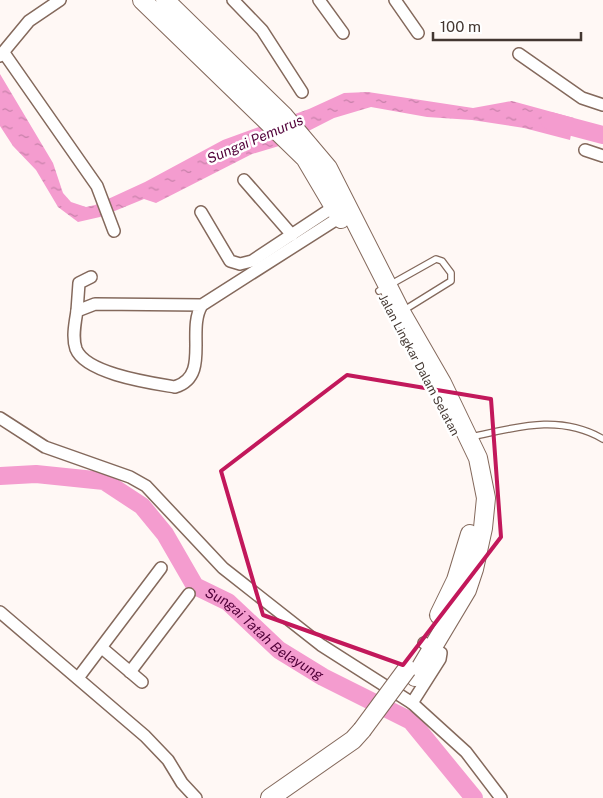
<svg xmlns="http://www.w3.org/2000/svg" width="603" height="798" viewBox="0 0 603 798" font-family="'Public Sans',sans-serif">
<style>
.water{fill:url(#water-ripples)}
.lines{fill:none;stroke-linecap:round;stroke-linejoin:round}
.river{stroke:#f49ccf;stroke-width:18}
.lane-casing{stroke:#84695c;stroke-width:8}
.street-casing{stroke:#84695c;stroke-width:14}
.primary-casing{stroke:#84695c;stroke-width:20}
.lane{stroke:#fff;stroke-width:5.5}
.street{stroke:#fff;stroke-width:11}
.primary{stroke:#fff;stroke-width:18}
.primary-bridge-casing{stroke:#84695c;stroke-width:20;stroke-linecap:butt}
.primary-bridge{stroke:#fff;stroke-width:18}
.marked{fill:none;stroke:#c2185b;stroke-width:4;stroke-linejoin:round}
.labels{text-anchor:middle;stroke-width:5;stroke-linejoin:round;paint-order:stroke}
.street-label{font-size:12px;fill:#433731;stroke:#fff}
.water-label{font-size:14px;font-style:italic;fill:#510139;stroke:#fff}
</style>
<defs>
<pattern id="water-ripples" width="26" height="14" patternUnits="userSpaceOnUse" patternTransform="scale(1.25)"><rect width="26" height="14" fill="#f49ccf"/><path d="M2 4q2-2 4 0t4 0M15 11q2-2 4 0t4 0" fill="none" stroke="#c780a9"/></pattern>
</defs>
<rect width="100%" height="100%" fill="#fff8f5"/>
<path class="water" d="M 0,74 L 53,163 L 63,193 L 71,202 L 86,207 L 95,205 L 145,182 L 223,140 L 309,109 L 344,93 L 368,92 L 473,108 L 512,101 L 574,118 L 570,140 L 524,128 L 472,120 L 427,117 L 371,107 L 334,118 L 279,146 L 252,154 L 156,203 L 144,199 L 100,217 L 78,222 L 58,207 L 36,170 L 13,146 L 0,126 Z"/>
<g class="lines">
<g class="river">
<path d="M 550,121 L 603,135"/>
<path id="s1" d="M 0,476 L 36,474 L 104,481 L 142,506 L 165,534 L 195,586 L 228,602 L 279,650 L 323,677 L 411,721 L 474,798"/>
</g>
<defs>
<g id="lane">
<path d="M 379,291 L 436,259 L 442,261 L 451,273 L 451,281 L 393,317"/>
<path d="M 471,437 C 517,427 560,414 603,439"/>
</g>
<g id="street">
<path d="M 233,0 L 262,30 L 302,92"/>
<path d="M 319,0 L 343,33"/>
<path d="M 395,0 L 418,33"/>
<path d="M 4,53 L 97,186 L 114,231"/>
<path d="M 519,54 L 582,98 L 603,105"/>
<path d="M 0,56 L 29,21 L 60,0"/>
<path d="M 585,150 L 603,156"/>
<path d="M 244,180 L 292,235"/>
<path d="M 201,212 L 230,261 L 240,264 L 252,261 L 338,204"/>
<path d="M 202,305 L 95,304 L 77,311 C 75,323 72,338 76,349 C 86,374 152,383 175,387 C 211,376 186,330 202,305 L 340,217"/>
<path d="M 77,311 L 79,283 L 91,277"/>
<path d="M 0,418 L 45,447 L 130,477 L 146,486 L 223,568 L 321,645 L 412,703 L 466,752 L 501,798"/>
<path d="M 0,612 L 145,736 L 168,760 L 182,783 L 196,798"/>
<path d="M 102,648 L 142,682"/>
<path d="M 130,672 L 189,594"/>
<path d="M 78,678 L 161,568"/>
<path d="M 412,703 L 440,659 L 441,653 L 424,643"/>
</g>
<g id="primary">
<path d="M 142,0 L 305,158 L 341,219"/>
<path d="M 165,0 L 284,116 L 328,168 L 401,312 L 442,383 L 478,458 L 486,498 L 483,528 L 474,569 L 467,590 L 415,677"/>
<path d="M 439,615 L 456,580 L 470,534"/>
<path d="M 270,798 L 353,740 L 362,730"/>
</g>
</defs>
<use href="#lane" class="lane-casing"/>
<use href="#street" class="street-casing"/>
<use href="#primary" class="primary-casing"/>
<use href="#lane" class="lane"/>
<use href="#street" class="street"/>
<use href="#primary" class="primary"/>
<defs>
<path id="primary-bridge" d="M 362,730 L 407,669"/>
</defs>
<use href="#primary-bridge" class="primary-bridge-casing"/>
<use href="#primary-bridge" class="primary-bridge"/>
</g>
<path class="marked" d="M 347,375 L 491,399 L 501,537 L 403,665 L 263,615 L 221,471 Z"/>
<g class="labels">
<g class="street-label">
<text transform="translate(419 365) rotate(62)" y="4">Jalan Lingkar Dalam Selatan</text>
</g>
<g class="water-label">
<text transform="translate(255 139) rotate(-23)" y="5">Sungai Pemurus</text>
<text dy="5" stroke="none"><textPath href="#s1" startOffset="331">Sungai Tatah Belayung</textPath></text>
</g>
</g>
<path d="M433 32v8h148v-8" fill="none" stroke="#433731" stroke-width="2.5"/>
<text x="440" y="32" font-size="15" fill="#433731" stroke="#ffffff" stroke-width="4" paint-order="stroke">100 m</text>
</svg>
